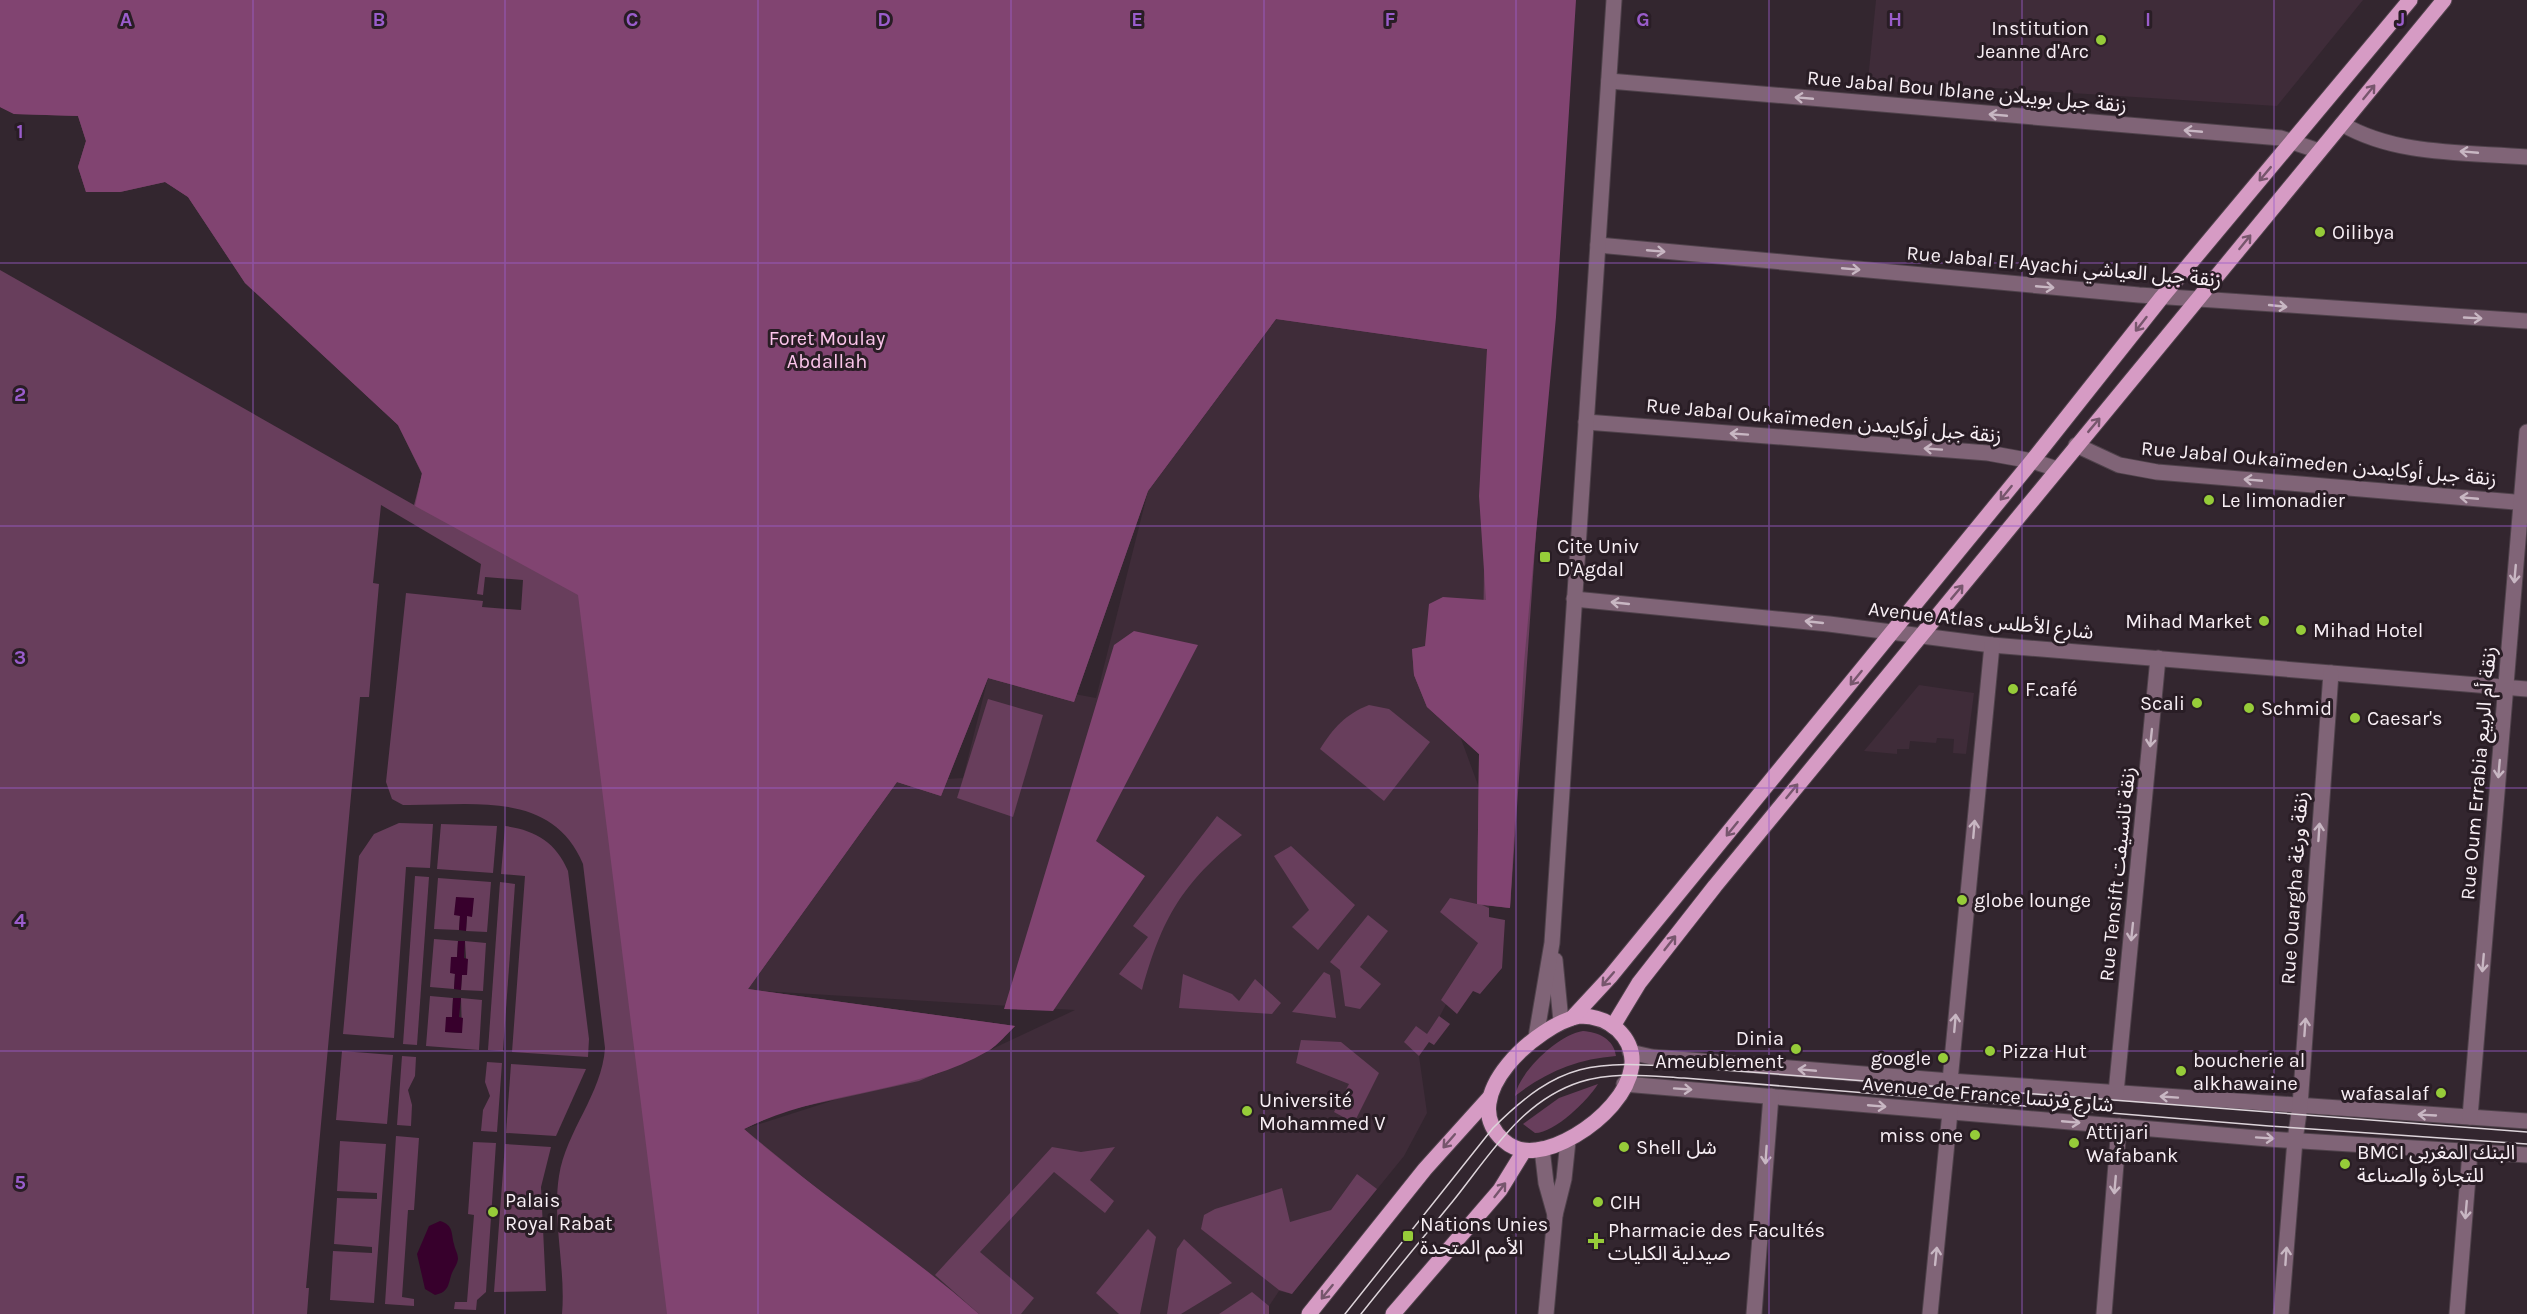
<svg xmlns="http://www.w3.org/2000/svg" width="2527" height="1314" viewBox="0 0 2527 1314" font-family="Karla,'Noto Sans Arabic',sans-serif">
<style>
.built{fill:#3f2c39}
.green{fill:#683e5c}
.forest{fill:#814471}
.water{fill:#37002c}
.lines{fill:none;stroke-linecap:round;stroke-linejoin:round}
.minor-casing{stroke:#4f424b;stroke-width:17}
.major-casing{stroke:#4f424b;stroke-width:17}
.minor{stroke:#806477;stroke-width:15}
.major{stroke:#d69bc4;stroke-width:15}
.tram{stroke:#ddd4da;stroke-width:1.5}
.oneway{stroke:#77566d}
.oneway2{stroke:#c8b7c3}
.grid{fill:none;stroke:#9a5dcc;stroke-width:1.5;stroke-opacity:0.55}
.poi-dot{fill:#96cc39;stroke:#291d25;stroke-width:2}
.labels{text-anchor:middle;stroke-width:6;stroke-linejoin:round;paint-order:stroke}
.poi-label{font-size:20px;fill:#f8eff5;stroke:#291d25;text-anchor:start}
.street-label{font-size:20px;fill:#f8eff5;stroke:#291d25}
.park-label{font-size:20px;fill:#fcc5eb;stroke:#291d25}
.grid-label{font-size:20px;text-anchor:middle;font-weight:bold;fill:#9a5dcc;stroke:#291d25;stroke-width:6;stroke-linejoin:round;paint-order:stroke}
</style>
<rect width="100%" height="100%" fill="#33262f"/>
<g class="built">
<path d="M 1876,0 L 2363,0 L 2277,106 L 1868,80 Z"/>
<path d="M 1276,319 L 1487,349 L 1483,636 L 1427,707 L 1460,736 L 1478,785 L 1489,908 L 1478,943 L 1419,1056 L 1427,1113 L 1404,1156 L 1292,1294 L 1279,1291 L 1269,1306 L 1269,1314 L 971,1314 L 744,1129 L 990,1050 L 1075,1010 L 747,990 L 897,782 L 963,778 L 988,678 L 1096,698 L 1148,491 Z"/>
<path d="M 1919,685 L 1974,693 L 1966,754 L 1953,753 L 1954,739 L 1937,738 L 1936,743 L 1910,741 L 1909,749 L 1897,749 L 1897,754 L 1864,751 Z"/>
</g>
<g class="green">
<path d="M 0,0 L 1573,0 L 1510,908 L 1482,905 L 1489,908 L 1489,917 L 1505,920 L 1502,968 L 1480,994 L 1473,991 L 1457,1014 L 1441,1000 L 1478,943 L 1440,912 L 1450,898 L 1477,904 L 1479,754 L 1427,707 L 1414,675 L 1412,649 L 1483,636 L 1487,349 L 1276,319 L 1148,491 L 1074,702 L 988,678 L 941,796 L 897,782 L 748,989 L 1015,1026 L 990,1050 L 919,1081 L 783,1111 L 744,1129 L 971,1314 L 562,1314 C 566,1269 552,1220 559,1176 C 566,1131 602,1094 605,1048 L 583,864 C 552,789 470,806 403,805 L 392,799 L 386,782 L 406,593 L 483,601 L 482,607 L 521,610 L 523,580 L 485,577 L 483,595 L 477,594 L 481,564 L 381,505 L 373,583 L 379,584 L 369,697 L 360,697 L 306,1288 L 309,1288 L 307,1314 L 0,1314 L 0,270 L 414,505 L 422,474 L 398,425 L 245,283 L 188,197 L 165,182 L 120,192 L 86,192 L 78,167 L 86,141 L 78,116 L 14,114 L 0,107 Z"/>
<path d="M 988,699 L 1043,715 L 1013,817 L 957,798 Z"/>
<path d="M 1369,705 L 1389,709 L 1430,742 L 1384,801 L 1320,749 C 1333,728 1346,714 1369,705 Z"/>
<path d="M 1217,816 L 1242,835 C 1182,883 1162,918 1142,990 L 1119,974 L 1148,937 L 1133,926 Z"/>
<path d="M 399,823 L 433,824 L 430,868 L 406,867 L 394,1038 L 343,1034 L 359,856 L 374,834 Z"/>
<path d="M 441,824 L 497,826 L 493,873 L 437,869 Z"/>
<path d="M 505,826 C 535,830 556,842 568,871 L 589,1039 L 588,1057 L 512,1052 L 525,876 L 501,874 Z"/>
<path d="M 1291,846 L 1355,905 L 1318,950 L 1292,927 L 1309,910 L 1274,856 Z"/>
<path d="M 415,876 L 429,877 L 417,1045 L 403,1044 Z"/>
<path d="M 438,878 L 491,882 L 487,932 L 466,931 L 467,916 L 472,916 L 473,898 L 455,915 L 460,915 L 459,930 L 434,929 Z"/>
<path d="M 500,882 L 515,884 L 503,1051 L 488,1050 Z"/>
<path d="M 1368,915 L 1388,931 L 1360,967 L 1381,984 L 1360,1009 L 1345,1006 L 1340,970 L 1330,962 Z"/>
<path d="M 434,939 L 458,941 L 457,958 L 451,957 L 455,973 L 454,989 L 430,987 Z"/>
<path d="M 465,941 L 486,943 L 483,991 L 461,990 L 462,974 L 467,974 Z"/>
<path d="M 1324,972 L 1330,975 L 1336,1018 L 1292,1012 Z"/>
<path d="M 1183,974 L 1232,994 L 1239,1001 L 1255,979 L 1281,1003 L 1272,1014 L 1179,1008 Z"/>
<path d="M 430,996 L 453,998 L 452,1017 L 445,1032 L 462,1033 L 461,998 L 482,1000 L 479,1050 L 426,1046 Z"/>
<path d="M 1439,1016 L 1450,1024 L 1434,1045 L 1429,1042 L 1419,1056 L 1404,1042 L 1416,1026 L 1427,1034 Z"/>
<path d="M 1583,1031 C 1598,1032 1614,1039 1616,1056 C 1577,1059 1546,1072 1515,1096 C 1519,1072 1559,1034 1583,1031 Z"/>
<path d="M 1301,1040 L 1341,1042 L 1379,1073 L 1354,1123 L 1334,1112 L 1349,1084 L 1296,1063 Z"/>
<path d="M 342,1051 L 393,1055 L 387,1124 L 336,1120 Z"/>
<path d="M 402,1056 L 416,1057 L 415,1076 L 408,1090 L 412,1105 L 411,1126 L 397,1125 Z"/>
<path d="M 487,1062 L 502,1063 L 497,1132 L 481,1131 L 483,1110 L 490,1096 L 485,1082 Z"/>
<path d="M 511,1064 L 586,1069 L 556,1136 L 506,1133 Z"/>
<path d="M 1598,1084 C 1588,1100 1555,1133 1535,1133 L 1523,1124 L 1559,1098 Z"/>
<path d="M 396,1136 L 419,1138 L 414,1210 L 408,1210 L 402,1297 L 414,1299 L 414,1306 L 385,1304 Z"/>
<path d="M 340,1141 L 386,1144 L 374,1303 L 330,1300 L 333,1251 L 372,1253 L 372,1247 L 334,1244 L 337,1198 L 377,1199 L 377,1193 L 337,1191 Z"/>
<path d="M 473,1142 L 496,1143 L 486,1292 L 477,1300 L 476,1310 L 454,1309 L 455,1302 L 467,1302 L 474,1215 L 468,1214 Z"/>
<path d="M 505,1144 L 551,1147 L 541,1187 L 546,1291 L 494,1292 Z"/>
<path d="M 1052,1147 L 1081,1152 L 1115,1147 L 1090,1180 L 1114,1201 L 1105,1213 L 1054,1172 L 980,1252 L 1034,1298 L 1021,1314 L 979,1314 L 935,1275 Z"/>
<path d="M 1357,1174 L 1377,1189 L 1292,1294 L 1279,1290 L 1201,1229 L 1204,1215 L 1215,1209 L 1282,1188 L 1290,1222 L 1331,1210 Z"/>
<path d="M 1148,1229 L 1156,1237 L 1140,1314 L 1119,1314 L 1096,1293 Z"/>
<path d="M 1184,1239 L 1232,1283 L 1181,1314 L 1167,1314 L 1177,1249 Z"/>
<path d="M 1252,1292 L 1269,1306 L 1269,1314 L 1219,1314 Z"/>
</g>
<g class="forest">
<path d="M 0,0 L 1576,0 L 1556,317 L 1524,663 L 1510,908 L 1477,904 L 1479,754 L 1427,707 L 1414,675 L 1412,649 L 1425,646 L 1429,604 L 1443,597 L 1486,600 L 1479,496 L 1487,349 L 1276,319 L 1148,491 L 1074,702 L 988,678 L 941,796 L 897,782 L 748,989 L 1015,1026 C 1007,1034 998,1045 988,1051 C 912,1095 821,1090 744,1129 C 819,1195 904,1248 979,1314 L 667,1314 L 578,595 L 415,506 L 422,473 L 398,425 L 245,283 L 188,197 L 165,182 L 120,192 L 86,192 L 78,167 L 86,141 L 78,116 L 14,114 L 0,107 Z"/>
<path d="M 1134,631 L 1198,645 L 1096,841 L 1145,876 L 1053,1011 L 1004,1009 L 1114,645 Z"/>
</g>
<g class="water">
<path d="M 456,897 L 474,898 L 472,917 L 467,916 L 466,931 L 459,930 L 460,916 L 454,915 Z"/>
<path d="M 458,941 L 465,941 L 464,958 L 468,959 L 467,975 L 462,975 L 461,990 L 454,989 L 455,974 L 450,973 L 451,957 L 457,957 Z"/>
<path d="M 453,998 L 461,998 L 459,1017 L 463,1018 L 462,1033 L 445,1032 L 446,1017 L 452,1017 Z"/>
<path d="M 440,1221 C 454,1225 451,1234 454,1244 C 455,1250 458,1253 458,1259 C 457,1265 454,1268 452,1273 C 448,1283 450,1292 435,1295 L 425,1289 L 417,1254 L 429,1226 Z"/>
</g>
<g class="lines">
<defs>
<g id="minor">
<path d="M 1609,81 L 2281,138 L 2319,151"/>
<path d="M 2342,124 C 2397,156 2465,152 2527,157"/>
<path d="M 1598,245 L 2139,295 L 2527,321"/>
<path d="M 1586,422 L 1988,453 L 2032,461 L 2057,469"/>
<path d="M 2076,445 L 2119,465 L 2157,472 L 2527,503"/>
<path d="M 1574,599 L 1829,624 L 1992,645 L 2527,689"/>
<path d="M 1555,960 L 1561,1021"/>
<path d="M 1536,1037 L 1552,943 L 1614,0"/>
<path d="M 1630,1052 L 1652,1057 L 1950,1081 L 2527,1121"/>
<path d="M 1950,1081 L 1992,645"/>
<path d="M 1624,1084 L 2269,1139 L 2527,1155"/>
<path d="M 2116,1093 L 2158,658"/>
<path d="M 2470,1117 L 2527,432"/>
<path d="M 1542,1149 L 1546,1183 L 1555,1215"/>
<path d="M 1546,1314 L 1555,1215 L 1564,1179 L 1568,1141"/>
<path d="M 1754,1314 L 1771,1096"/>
<path d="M 1930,1314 L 1950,1112"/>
<path d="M 2104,1314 L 2119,1126"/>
<path d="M 2281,1314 L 2295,1140 L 2300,1106 L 2331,673"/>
<path d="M 2457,1314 L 2470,1152"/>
</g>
<g id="major">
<path d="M 1580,1016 C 1595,1016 1607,1020 1618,1030 C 1665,1075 1583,1145 1536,1150 C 1523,1152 1513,1149 1503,1140 C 1455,1097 1538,1024 1580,1016 Z"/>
<path d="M 1572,1018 L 1610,977 L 2032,461 L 2162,297 L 2410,0"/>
<path d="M 1613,1026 L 1639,983 L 1715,886 L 2444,0"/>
<path d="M 1309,1314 L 1425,1169 L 1489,1098"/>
<path d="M 1393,1314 L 1500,1190 L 1524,1151"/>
</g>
</defs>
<use href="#minor" class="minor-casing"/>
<use href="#major" class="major-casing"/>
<use href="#minor" class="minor"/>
<use href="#major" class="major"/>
<g class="tram">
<path d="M 1345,1314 L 1493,1128 C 1561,1060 1593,1061 1685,1067 L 2527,1132"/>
<path d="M 1361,1314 C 1391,1276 1422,1239 1453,1201 C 1490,1155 1521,1101 1580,1082 C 1614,1071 1650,1076 1684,1078 L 2269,1126 L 2527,1144"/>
</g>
</g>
<defs><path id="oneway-shaft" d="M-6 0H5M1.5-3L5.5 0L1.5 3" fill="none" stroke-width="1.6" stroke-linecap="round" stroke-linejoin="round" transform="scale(1.5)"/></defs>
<g class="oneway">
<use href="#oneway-shaft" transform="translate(2369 92) rotate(-51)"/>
<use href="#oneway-shaft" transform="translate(2265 174) rotate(130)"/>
<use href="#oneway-shaft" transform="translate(2245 242) rotate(-51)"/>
<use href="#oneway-shaft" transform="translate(2141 324) rotate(128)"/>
<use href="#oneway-shaft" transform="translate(2094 425) rotate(-50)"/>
<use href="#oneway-shaft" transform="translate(2006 493) rotate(129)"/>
<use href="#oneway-shaft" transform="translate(1957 592) rotate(-50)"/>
<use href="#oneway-shaft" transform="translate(1856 678) rotate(129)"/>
<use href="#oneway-shaft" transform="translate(1792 791) rotate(-51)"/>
<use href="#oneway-shaft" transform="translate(1732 829) rotate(129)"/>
<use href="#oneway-shaft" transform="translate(1670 943) rotate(-52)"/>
<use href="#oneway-shaft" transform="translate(1608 979) rotate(131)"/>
<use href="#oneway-shaft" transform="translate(1449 1141) rotate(131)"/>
<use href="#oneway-shaft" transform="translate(1500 1190) rotate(-52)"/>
<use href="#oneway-shaft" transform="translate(1327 1292) rotate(129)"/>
</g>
<g class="oneway2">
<use href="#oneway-shaft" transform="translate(1804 98) rotate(-175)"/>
<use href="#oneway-shaft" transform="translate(1998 115) rotate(-175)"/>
<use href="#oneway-shaft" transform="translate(2193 131) rotate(-175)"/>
<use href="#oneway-shaft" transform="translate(2469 152) rotate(-175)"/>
<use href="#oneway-shaft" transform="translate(1656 251) rotate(5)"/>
<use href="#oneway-shaft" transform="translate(1851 269) rotate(5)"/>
<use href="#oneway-shaft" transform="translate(2045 287) rotate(5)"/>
<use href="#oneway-shaft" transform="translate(2278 306) rotate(6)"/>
<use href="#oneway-shaft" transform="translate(2473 318) rotate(3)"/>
<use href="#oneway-shaft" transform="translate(1739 434) rotate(-176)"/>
<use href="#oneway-shaft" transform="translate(1933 449) rotate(-176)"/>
<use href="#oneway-shaft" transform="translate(2253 480) rotate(-175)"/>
<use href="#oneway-shaft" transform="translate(2469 498) rotate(-175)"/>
<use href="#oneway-shaft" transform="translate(2515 574) rotate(95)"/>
<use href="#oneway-shaft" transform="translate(1620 603) rotate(-174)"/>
<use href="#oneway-shaft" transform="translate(1814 622) rotate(-174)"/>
<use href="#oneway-shaft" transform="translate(2151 738) rotate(96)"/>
<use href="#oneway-shaft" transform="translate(2499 769) rotate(95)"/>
<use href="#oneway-shaft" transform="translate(1974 829) rotate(-85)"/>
<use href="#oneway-shaft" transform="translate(2319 832) rotate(-86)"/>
<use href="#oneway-shaft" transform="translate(2132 932) rotate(96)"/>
<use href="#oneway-shaft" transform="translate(2483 963) rotate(95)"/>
<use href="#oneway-shaft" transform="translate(1955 1023) rotate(-85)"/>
<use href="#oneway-shaft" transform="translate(2305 1027) rotate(-86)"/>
<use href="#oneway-shaft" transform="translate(1807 1070) rotate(-175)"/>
<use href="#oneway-shaft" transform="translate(1683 1089) rotate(4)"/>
<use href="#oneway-shaft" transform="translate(2169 1097) rotate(-176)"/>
<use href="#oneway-shaft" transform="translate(1877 1106) rotate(5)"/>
<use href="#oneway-shaft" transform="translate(2427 1115) rotate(-177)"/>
<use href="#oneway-shaft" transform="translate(2071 1122) rotate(5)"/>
<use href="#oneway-shaft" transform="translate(2265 1138) rotate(4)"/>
<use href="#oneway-shaft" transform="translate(1766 1155) rotate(94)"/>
<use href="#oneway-shaft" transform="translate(2115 1185) rotate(95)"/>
<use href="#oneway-shaft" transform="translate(2466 1210) rotate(95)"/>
<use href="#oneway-shaft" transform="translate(1936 1256) rotate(-84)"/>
<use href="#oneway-shaft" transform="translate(2286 1256) rotate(-86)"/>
</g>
<path class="grid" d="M 253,0 L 253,1314M 505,0 L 505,1314M 758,0 L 758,1314M 1011,0 L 1011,1314M 1264,0 L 1264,1314M 1516,0 L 1516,1314M 1769,0 L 1769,1314M 2022,0 L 2022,1314M 2274,0 L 2274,1314M 0,263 L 2527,263M 0,526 L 2527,526M 0,788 L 2527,788M 0,1051 L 2527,1051"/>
<g class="poi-dot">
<circle cx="2101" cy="40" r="6"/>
<circle cx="2320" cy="232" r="6"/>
<circle cx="2209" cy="500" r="6"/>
<rect x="1539" y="551" width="12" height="12" rx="3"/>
<circle cx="2264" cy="621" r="6"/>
<circle cx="2301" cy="630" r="6"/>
<circle cx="2013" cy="689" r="6"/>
<circle cx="2197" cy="703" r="6"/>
<circle cx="2249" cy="708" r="6"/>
<circle cx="2355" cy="718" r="6"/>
<circle cx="1962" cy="900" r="6"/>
<circle cx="1796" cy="1049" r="6"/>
<circle cx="1990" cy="1051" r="6"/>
<circle cx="1943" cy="1058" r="6"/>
<circle cx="2181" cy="1071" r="6"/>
<circle cx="2441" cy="1093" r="6"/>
<circle cx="1247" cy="1111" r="6"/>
<circle cx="1975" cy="1135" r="6"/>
<circle cx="2074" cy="1143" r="6"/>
<circle cx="1624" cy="1147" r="6"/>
<circle cx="2345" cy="1164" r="6"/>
<circle cx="1598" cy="1202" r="6"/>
<circle cx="493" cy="1212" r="6"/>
<rect x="1402" y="1230" width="12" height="12" rx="3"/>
<path d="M1593 1232h6v6h6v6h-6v6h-6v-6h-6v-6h6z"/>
</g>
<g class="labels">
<g class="poi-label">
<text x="2089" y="35" text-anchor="end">Institution<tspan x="2089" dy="23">Jeanne d'Arc</tspan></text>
<text x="2332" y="239">Oilibya</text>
<text x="2221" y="507">Le limonadier</text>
<text x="1557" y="553">Cite Univ<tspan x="1557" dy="23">D'Agdal</tspan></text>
<text x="2252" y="628" text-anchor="end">Mihad Market</text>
<text x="2313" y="637">Mihad Hotel</text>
<text x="2025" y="696">F.café</text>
<text x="2185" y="710" text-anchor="end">Scali</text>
<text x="2261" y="715">Schmid</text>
<text x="2367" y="725">Caesar's</text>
<text x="1974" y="907">globe lounge</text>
<text x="1784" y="1045" text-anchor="end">Dinia<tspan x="1784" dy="23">Ameublement</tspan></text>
<text x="2002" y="1058">Pizza Hut</text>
<text x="1931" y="1065" text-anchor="end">google</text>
<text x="2193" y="1067">boucherie al<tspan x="2193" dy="23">alkhawaine</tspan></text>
<text x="2429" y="1100" text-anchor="end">wafasalaf</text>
<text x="1259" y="1107">Université<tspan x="1259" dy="23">Mohammed V</tspan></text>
<text x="2086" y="1139">Attijari<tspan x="2086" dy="23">Wafabank</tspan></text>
<text x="1963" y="1142" text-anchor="end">miss one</text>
<text x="1636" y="1154">Shell شل</text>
<text x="2357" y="1159">BMCI البنك المغربي<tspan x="2357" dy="23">للتجارة والصناعة</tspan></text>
<text x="505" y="1207">Palais<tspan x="505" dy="23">Royal Rabat</tspan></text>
<text x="1610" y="1209">CIH</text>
<text x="1420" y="1231">Nations Unies<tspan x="1420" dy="23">الأمم المتحدة</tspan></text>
<text x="1608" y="1237">Pharmacie des Facultés<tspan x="1608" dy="23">صيدلية الكليات</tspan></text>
</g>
<g class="street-label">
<text transform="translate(1967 91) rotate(5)" y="7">Rue Jabal Bou Iblane زنقة جبل بويبلان</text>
<text transform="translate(2064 266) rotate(5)" y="7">Rue Jabal El Ayachi زنقة جبل العياشي</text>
<text transform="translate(1824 420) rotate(5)" y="7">Rue Jabal Oukaïmeden زنقة جبل أوكايمدن</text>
<text transform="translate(2319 463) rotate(5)" y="7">Rue Jabal Oukaïmeden زنقة جبل أوكايمدن</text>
<text transform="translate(1981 620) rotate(6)" y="7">Avenue Atlas شارع الأطلس</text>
<text transform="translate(2478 773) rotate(-85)" y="7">Rue Oum Errabia زنقة أم الربيع</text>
<text transform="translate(2117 874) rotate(-84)" y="7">Rue Tensift زنقة تانسيفت</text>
<text transform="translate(2294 888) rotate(-86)" y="7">Rue Ouargha زنقة ورغة</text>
<text transform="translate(1988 1094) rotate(5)" y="7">Avenue de France شارع فرنسا</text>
</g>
<g class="park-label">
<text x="827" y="345">Foret Moulay<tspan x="827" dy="23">Abdallah</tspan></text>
</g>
</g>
<g class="grid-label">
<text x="126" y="26">A</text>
<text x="379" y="26">B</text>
<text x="632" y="26">C</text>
<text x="884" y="26">D</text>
<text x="1137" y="26">E</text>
<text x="1390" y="26">F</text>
<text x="1643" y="26">G</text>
<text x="1895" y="26">H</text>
<text x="2148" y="26">I</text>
<text x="2401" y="26">J</text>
<text x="20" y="138">1</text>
<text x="20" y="401">2</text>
<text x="20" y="664">3</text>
<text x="20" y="927">4</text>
<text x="20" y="1189">5</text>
</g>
</svg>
